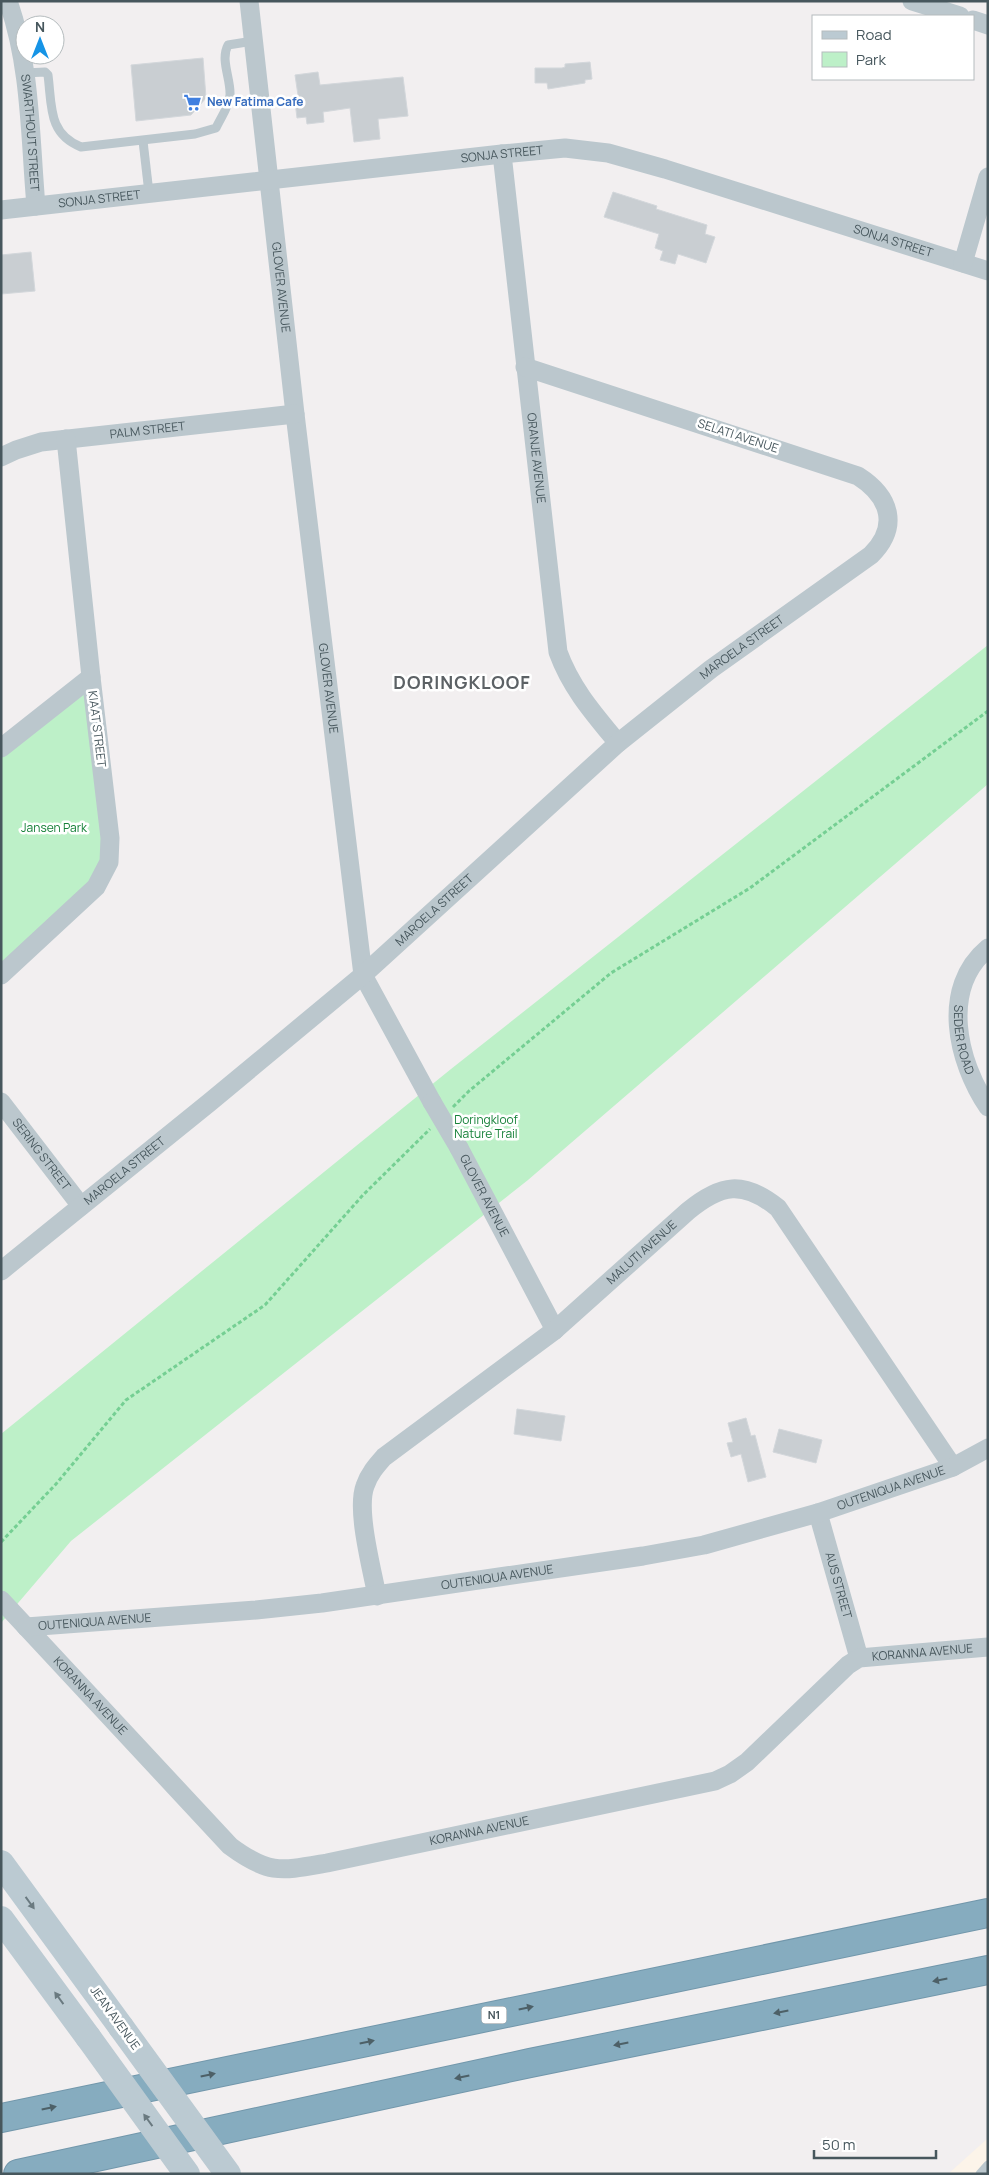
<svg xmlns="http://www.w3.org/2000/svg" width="989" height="2175" viewBox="0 0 989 2175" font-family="Manrope,sans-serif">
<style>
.commercial{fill:#fcf4e9}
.green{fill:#bdf0c8}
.building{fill:#c9ced2;stroke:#d3d7db}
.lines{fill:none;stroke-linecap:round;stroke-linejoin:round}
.highway-casing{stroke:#7297ab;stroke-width:30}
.path{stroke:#75cf93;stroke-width:3;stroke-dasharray:4 2.5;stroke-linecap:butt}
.lane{stroke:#bbc7cd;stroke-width:9}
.street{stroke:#bbc7cd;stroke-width:19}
.secondary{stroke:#bbcad2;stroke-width:26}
.highway{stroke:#86acbf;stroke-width:28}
.street-bridge{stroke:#bbc7cd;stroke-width:19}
.secondary-bridge{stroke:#bbcad2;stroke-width:26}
.oneway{fill:#6a7a80}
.oneway2{fill:#4d6067}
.labels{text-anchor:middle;stroke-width:5;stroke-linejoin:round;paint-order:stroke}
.shield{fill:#fff;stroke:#7e898e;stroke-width:1}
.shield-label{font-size:11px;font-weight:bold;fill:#47575d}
.shop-label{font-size:12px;font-weight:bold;fill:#366cbe;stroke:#fff;text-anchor:start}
.street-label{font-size:12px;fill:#47575d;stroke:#fff}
.park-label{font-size:12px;fill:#168139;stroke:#fff}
.district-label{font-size:18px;font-weight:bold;letter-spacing:1px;fill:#5c6165;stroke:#fff}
</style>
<rect width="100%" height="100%" fill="#f2eff0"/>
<path class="commercial" d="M 988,2138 L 988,2174 L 948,2174 Z"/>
<g class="green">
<path d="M 988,645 L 988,784 L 528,1180 L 71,1541 L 1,1623 L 1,1434 L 451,1069 Z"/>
<path d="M 86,687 L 107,856 L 92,887 L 1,968 L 1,750 Z"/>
</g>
<g class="building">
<path d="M 203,58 L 206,98 L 191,115 L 136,121 L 131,65 Z"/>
<path d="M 590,62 L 592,79 L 585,80 L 585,83 L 548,89 L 547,83 L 535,83 L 535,68 L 562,68 L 565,67 L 565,64 Z"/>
<path d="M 318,72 L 320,85 L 403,77 L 408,116 L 378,119 L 380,139 L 354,142 L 350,108 L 323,112 L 324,122 L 307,124 L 306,117 L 297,118 L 295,102 L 299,102 L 295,75 Z"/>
<path d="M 613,192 L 657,206 L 656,209 L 707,225 L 705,234 L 715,237 L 706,263 L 678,254 L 675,264 L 660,260 L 663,251 L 655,248 L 659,234 L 604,217 Z"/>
<path d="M 31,252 L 35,291 L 1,294 L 1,255 Z"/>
<path d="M 517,1409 L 565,1416 L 561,1441 L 514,1434 Z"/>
<path d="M 746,1418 L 751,1436 L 755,1435 L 766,1477 L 748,1482 L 741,1454 L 731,1457 L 727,1443 L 733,1442 L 728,1423 Z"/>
<path d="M 779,1429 L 822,1440 L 816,1463 L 773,1452 Z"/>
</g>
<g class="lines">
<defs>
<g id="highway">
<path d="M 1,2118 L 988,1913"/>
<path d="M 18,2174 L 530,2063 L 988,1970"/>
</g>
</defs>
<use href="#highway" class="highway-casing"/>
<g class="path">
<path d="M 453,1107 L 469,1091 L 611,973 L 750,888 L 988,711"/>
<path d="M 1,1542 L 56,1484 L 126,1400 L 265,1305 L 363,1195 L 430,1129"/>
</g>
<g class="lane">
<path d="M 25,73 L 45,72 L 48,75 C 52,106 48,134 81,147 L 195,134 L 216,128 C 221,117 229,107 230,95 C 231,79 220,60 228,45 L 253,41"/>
<path d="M 143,141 L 149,193"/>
<path d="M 980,2174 L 988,2165"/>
</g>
<g class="street">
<path id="s1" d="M 8,1 C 31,66 30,138 36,206"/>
<path id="s2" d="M 249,1 L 295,414 L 363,975 L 432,1102"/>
<path d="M 912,1 L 960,16"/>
<path d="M 973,20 L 988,25"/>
<path id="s3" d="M 502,154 L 558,652 C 571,688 594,714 618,743"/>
<path id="s4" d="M 1,210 L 502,154 L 565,148 L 608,153 L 665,169 L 988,271"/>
<path d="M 963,263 L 988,177"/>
<path id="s5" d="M 1,457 L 16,450 L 41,442 L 295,414"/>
<path d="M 1,748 L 91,677"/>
<path id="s6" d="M 988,948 C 940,988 957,1061 988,1107"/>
<path d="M 1,975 L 96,887 L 109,862 L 110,838 L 91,677 L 66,439"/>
<path id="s7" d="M 1,1102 L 81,1206"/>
<path id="s8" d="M 459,1148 L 555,1330"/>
<path id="s9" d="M 1,1271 L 210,1102 L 363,975 L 618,743 L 711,669 L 871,555 C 899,527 891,497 858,476 L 525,367"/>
<path id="s10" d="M 818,1513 L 859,1658"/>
<path id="s11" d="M 377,1596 C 372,1569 356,1510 365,1486 C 369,1474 376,1466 384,1457 L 555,1330 L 688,1211 C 721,1184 743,1180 778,1208 L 953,1467"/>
<path id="s12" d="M 1,1600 L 230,1846 C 269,1875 281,1871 327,1863 L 715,1781 L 730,1774 L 747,1762 L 848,1665 L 859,1658 L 988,1647"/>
<path id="s13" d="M 26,1627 L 256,1610 L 322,1603 L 643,1556 L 704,1545 L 818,1513 L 953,1467 L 988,1448"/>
</g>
<g class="secondary">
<path d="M 1,1863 L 121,2027"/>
<path d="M 1,1919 L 88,2037"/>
</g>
<use href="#highway" class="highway"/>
<path class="street-bridge" d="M 432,1102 L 459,1148"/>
<g class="secondary-bridge">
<path d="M 121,2027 L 228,2174"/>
<path d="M 88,2037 L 187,2174"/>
</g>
</g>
<defs><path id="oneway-solid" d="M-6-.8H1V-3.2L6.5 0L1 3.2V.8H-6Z" transform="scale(1.25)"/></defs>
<g class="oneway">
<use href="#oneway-solid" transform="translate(30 1903) rotate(54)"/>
<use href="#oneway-solid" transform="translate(59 1998) rotate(-126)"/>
<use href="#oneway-solid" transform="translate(148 2120) rotate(-126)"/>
</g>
<g class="oneway2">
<use href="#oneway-solid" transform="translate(940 1980) rotate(169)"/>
<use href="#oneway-solid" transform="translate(526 2008) rotate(-12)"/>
<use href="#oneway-solid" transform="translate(781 2012) rotate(169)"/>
<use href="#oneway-solid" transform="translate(367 2042) rotate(-12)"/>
<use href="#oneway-solid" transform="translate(621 2044) rotate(169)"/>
<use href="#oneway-solid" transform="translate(208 2075) rotate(-12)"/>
<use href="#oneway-solid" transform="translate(462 2077) rotate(168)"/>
<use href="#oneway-solid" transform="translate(49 2108) rotate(-12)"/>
</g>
<defs>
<symbol id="supermarket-bare" viewBox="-9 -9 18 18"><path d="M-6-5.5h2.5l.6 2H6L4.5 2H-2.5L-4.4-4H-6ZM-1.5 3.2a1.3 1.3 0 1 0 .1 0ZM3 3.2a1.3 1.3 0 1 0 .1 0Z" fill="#3f7fe0" stroke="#fff" stroke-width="2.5" paint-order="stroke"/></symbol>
</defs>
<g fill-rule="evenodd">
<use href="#supermarket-bare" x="180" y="90" width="25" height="25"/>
</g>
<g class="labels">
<rect class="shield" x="481.5" y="2006.5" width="25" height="17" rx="4"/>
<g class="shield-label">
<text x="494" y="2019">N1</text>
</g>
<g class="shop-label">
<text x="207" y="106">New Fatima Cafe</text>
</g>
<g class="street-label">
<text dy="4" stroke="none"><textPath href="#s1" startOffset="134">SWARTHOUT STREET</textPath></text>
<text dy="4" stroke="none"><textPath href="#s4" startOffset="504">SONJA STREET</textPath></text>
<text dy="4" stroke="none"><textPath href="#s4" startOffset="99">SONJA STREET</textPath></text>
<text dy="4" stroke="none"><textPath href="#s4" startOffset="909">SONJA STREET</textPath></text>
<text dy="4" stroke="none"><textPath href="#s2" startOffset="288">GLOVER AVENUE</textPath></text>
<text dy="4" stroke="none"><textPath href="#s5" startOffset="150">PALM STREET</textPath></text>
<text transform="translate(738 436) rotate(18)" y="4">SELATI AVENUE</text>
<text dy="4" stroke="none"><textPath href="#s3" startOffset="306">ORANJE AVENUE</textPath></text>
<text dy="4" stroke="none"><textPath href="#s9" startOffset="969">MAROELA STREET</textPath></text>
<text dy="4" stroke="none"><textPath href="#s2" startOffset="692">GLOVER AVENUE</textPath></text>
<text transform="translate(97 729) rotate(83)" y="4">KIAAT STREET</text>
<text dy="4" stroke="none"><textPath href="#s9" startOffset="564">MAROELA STREET</textPath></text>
<text dy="4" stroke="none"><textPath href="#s6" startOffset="101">SEDER ROAD</textPath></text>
<text dy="4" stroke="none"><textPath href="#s7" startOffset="66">SERING STREET</textPath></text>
<text dy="4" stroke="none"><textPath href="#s9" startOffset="159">MAROELA STREET</textPath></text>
<text dy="4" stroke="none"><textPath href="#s8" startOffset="54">GLOVER AVENUE</textPath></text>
<text dy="4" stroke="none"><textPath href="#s11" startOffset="476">MALUTI AVENUE</textPath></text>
<text dy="4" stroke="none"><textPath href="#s13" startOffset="879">OUTENIQUA AVENUE</textPath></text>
<text dy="4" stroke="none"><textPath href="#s13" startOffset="474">OUTENIQUA AVENUE</textPath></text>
<text dy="4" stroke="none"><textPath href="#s10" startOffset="75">AUS STREET</textPath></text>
<text dy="4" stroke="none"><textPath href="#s13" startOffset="69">OUTENIQUA AVENUE</textPath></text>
<text dy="4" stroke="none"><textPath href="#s12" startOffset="1090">KORANNA AVENUE</textPath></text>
<text dy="4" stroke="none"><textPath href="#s12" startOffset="131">KORANNA AVENUE</textPath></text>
<text dy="4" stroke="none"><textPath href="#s12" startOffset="595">KORANNA AVENUE</textPath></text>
<text transform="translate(115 2018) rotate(54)" y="4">JEAN AVENUE</text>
</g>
<g class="park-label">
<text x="54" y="832">Jansen Park</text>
<text x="486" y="1124">Doringkloof<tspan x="486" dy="14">Nature Trail</tspan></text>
</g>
<g class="district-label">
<text x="462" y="689">DORINGKLOOF</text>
</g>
</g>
<rect width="989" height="2175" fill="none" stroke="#47575d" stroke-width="5"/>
<rect x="812" y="15" width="162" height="65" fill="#ffffff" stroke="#b5bcbe"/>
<rect x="822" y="31" width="25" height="8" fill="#bbcad2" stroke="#b5bcbe"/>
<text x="856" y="40" font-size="15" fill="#47575d">Road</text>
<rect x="822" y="52" width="25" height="15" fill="#bdf0c8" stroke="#b5bcbe"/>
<text x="856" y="65" font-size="15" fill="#47575d">Park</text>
<g transform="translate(40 40)"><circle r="24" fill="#ffffff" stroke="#b5bcbe"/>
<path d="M0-4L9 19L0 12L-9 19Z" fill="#1694e6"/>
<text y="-8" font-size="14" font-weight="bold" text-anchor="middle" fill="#47575d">N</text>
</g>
<path d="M814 2150v8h122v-8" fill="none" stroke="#47575d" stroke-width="2.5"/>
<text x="822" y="2150" font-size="15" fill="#47575d" stroke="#ffffff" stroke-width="4" paint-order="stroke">50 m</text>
</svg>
